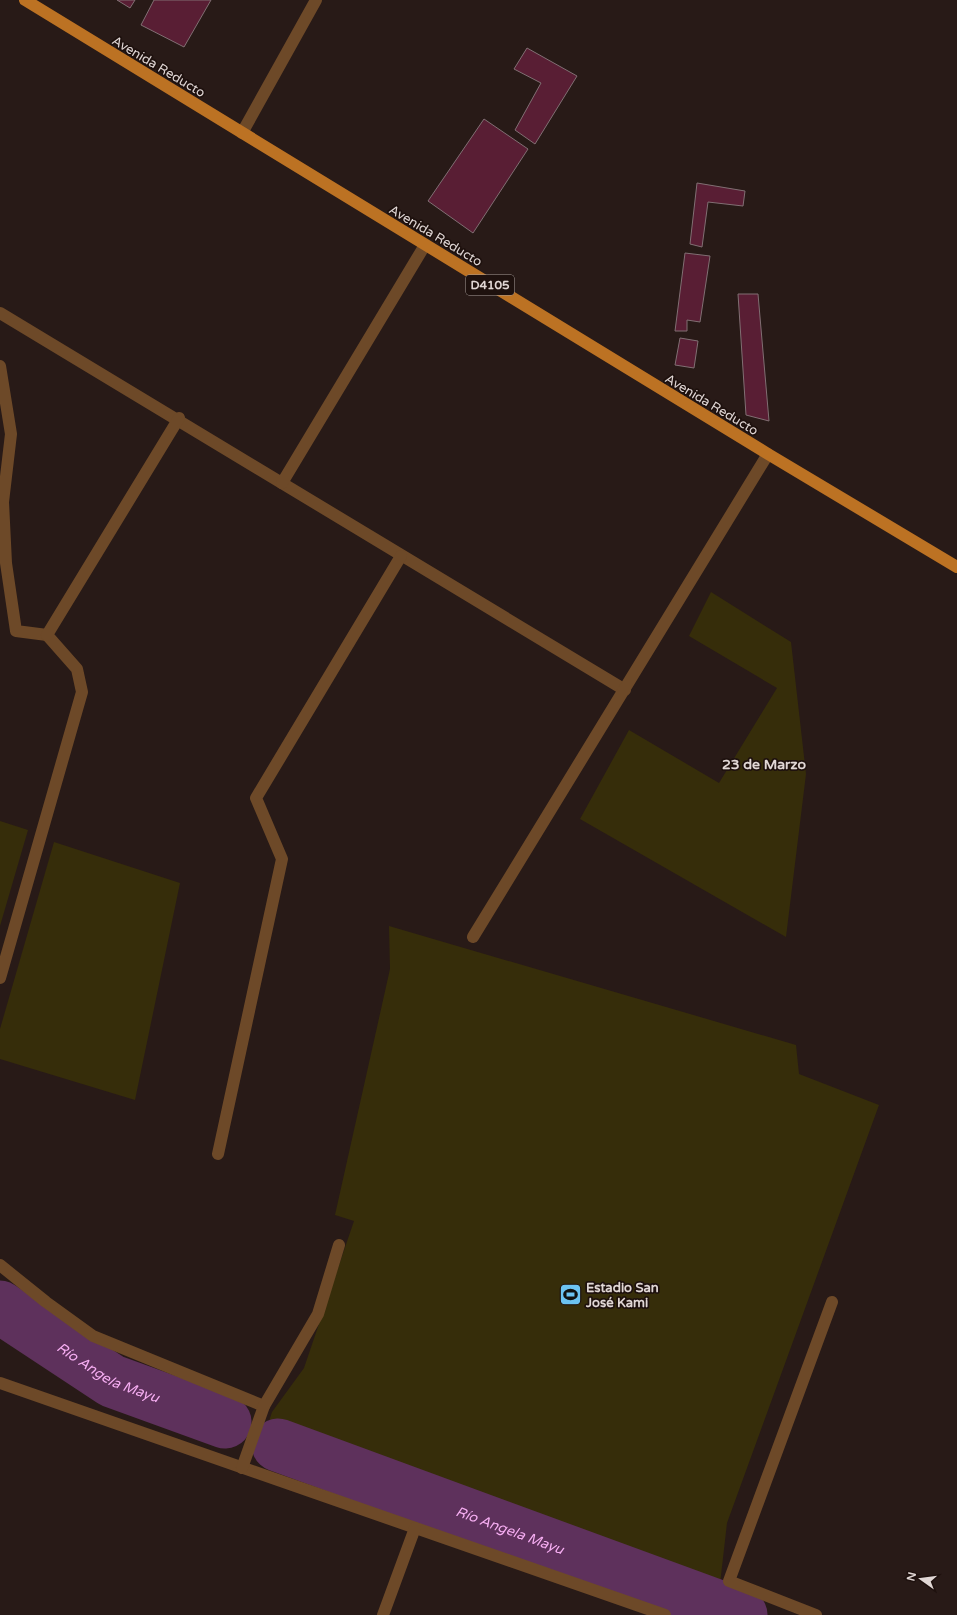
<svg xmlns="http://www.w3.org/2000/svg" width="957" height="1615" viewBox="0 0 957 1615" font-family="'Varela Round',sans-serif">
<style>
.green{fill:#362d0a}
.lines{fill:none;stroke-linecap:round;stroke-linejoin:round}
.river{stroke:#5e315c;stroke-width:53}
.building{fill:#591e34;stroke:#816f73}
.lane{stroke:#6d4928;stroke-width:12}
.street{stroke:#6d4928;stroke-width:12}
.primary{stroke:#bc7223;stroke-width:12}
.labels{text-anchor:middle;stroke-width:3.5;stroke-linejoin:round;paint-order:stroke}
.shield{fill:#1e110e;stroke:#a69c99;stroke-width:1}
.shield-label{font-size:12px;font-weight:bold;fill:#e1d7d5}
.street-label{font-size:13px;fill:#e1d7d5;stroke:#1e110e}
.poi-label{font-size:13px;font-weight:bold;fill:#e1d7d5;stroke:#1e110e;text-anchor:start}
.neighbourhood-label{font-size:14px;font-weight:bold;fill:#e1d7d5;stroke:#1e110e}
.water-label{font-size:14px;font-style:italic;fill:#f6aef2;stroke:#1e110e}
</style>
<rect width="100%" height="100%" fill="#281a17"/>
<g class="green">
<path d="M 711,592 L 791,642 L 806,774 L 786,937 L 580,819 L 629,730 L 719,783 L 777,688 L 689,636 Z"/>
<path d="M 0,821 L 28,830 L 0,926 Z"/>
<path d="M 54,842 L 180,883 L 135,1100 L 0,1059 L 0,1029 Z"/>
<path d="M 389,926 L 796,1045 L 799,1074 L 879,1105 L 727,1523 L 720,1584 L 744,1604 L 741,1615 L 693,1615 L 257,1458 L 272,1412 L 304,1368 L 354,1221 L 335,1215 L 390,969 Z"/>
</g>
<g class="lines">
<g class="river">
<path id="s1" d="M 0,1307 L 112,1381 L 225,1422"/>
<path id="s2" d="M 278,1445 L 741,1615"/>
</g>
</g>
<g class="building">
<path d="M 117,0 L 135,0 L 130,8 Z"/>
<path d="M 154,0 L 211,0 L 184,47 L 141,25 Z"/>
<path d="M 527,48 L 577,76 L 535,144 L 515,130 L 541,83 L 514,69 Z"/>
<path d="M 484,119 L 528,149 L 473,233 L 428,201 Z"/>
<path d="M 697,183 L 745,191 L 743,206 L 708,202 L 702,247 L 690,244 Z"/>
<path d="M 685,253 L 710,256 L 700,322 L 687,320 L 687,331 L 675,331 Z"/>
<path d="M 738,294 L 758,294 L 769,421 L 746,415 Z"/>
<path d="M 680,338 L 698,341 L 694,368 L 675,365 Z"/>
</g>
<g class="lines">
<path class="lane" d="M 242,133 L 316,0"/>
<g class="street">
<path d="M 0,313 C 209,437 416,565 625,690"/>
<path d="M 0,366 L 11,434 L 3,502 L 6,563 L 16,631 L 47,635"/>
<path d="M 282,483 L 425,245"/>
<path d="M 473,937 L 768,454"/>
<path d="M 0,978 L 82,692 L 77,669 L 47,635 L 179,418"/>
<path d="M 218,1154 L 282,859 L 256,798 L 401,556"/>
<path d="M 0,1265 L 46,1302 L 93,1336 L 264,1406"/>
<path d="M 0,1383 L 665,1615"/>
<path d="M 242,1468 L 264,1406 L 318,1314 L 339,1245"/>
<path d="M 383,1615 L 415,1528"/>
<path d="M 816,1615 L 729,1581 L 832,1302"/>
</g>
<path class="primary" d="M 25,0 L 768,454 L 957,567"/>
</g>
<defs>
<symbol id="stadium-square" viewBox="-11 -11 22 22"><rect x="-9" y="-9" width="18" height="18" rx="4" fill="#6cc3f2" stroke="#1e110e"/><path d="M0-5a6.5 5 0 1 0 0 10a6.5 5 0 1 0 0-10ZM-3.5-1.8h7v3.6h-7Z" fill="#111"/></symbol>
</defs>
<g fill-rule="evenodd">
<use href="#stadium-square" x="558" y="1282" width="25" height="25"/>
</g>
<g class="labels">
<rect class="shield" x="466" y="275" width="48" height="20" rx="3"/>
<g class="shield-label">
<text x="490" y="289">D4105</text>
</g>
<g class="street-label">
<text transform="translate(159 66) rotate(31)" y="5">Avenida Reducto</text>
<text transform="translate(436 235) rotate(31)" y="5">Avenida Reducto</text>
<text transform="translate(712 404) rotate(31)" y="5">Avenida Reducto</text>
</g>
<g class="poi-label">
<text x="586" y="1292">Estadio San<tspan x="586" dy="15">José Kami</tspan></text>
</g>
<g class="neighbourhood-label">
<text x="764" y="769">23 de Marzo</text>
</g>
<g class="water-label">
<text dy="5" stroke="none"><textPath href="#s1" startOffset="127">Río Angela Mayu</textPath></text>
<text dy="5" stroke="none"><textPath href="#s2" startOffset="247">Río Angela Mayu</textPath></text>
</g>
</g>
<g transform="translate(921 1579) rotate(284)" stroke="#1e110e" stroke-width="3" paint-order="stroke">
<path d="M0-3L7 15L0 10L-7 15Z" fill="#e1d7d5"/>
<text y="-6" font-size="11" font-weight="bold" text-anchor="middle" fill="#e1d7d5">N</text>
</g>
</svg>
